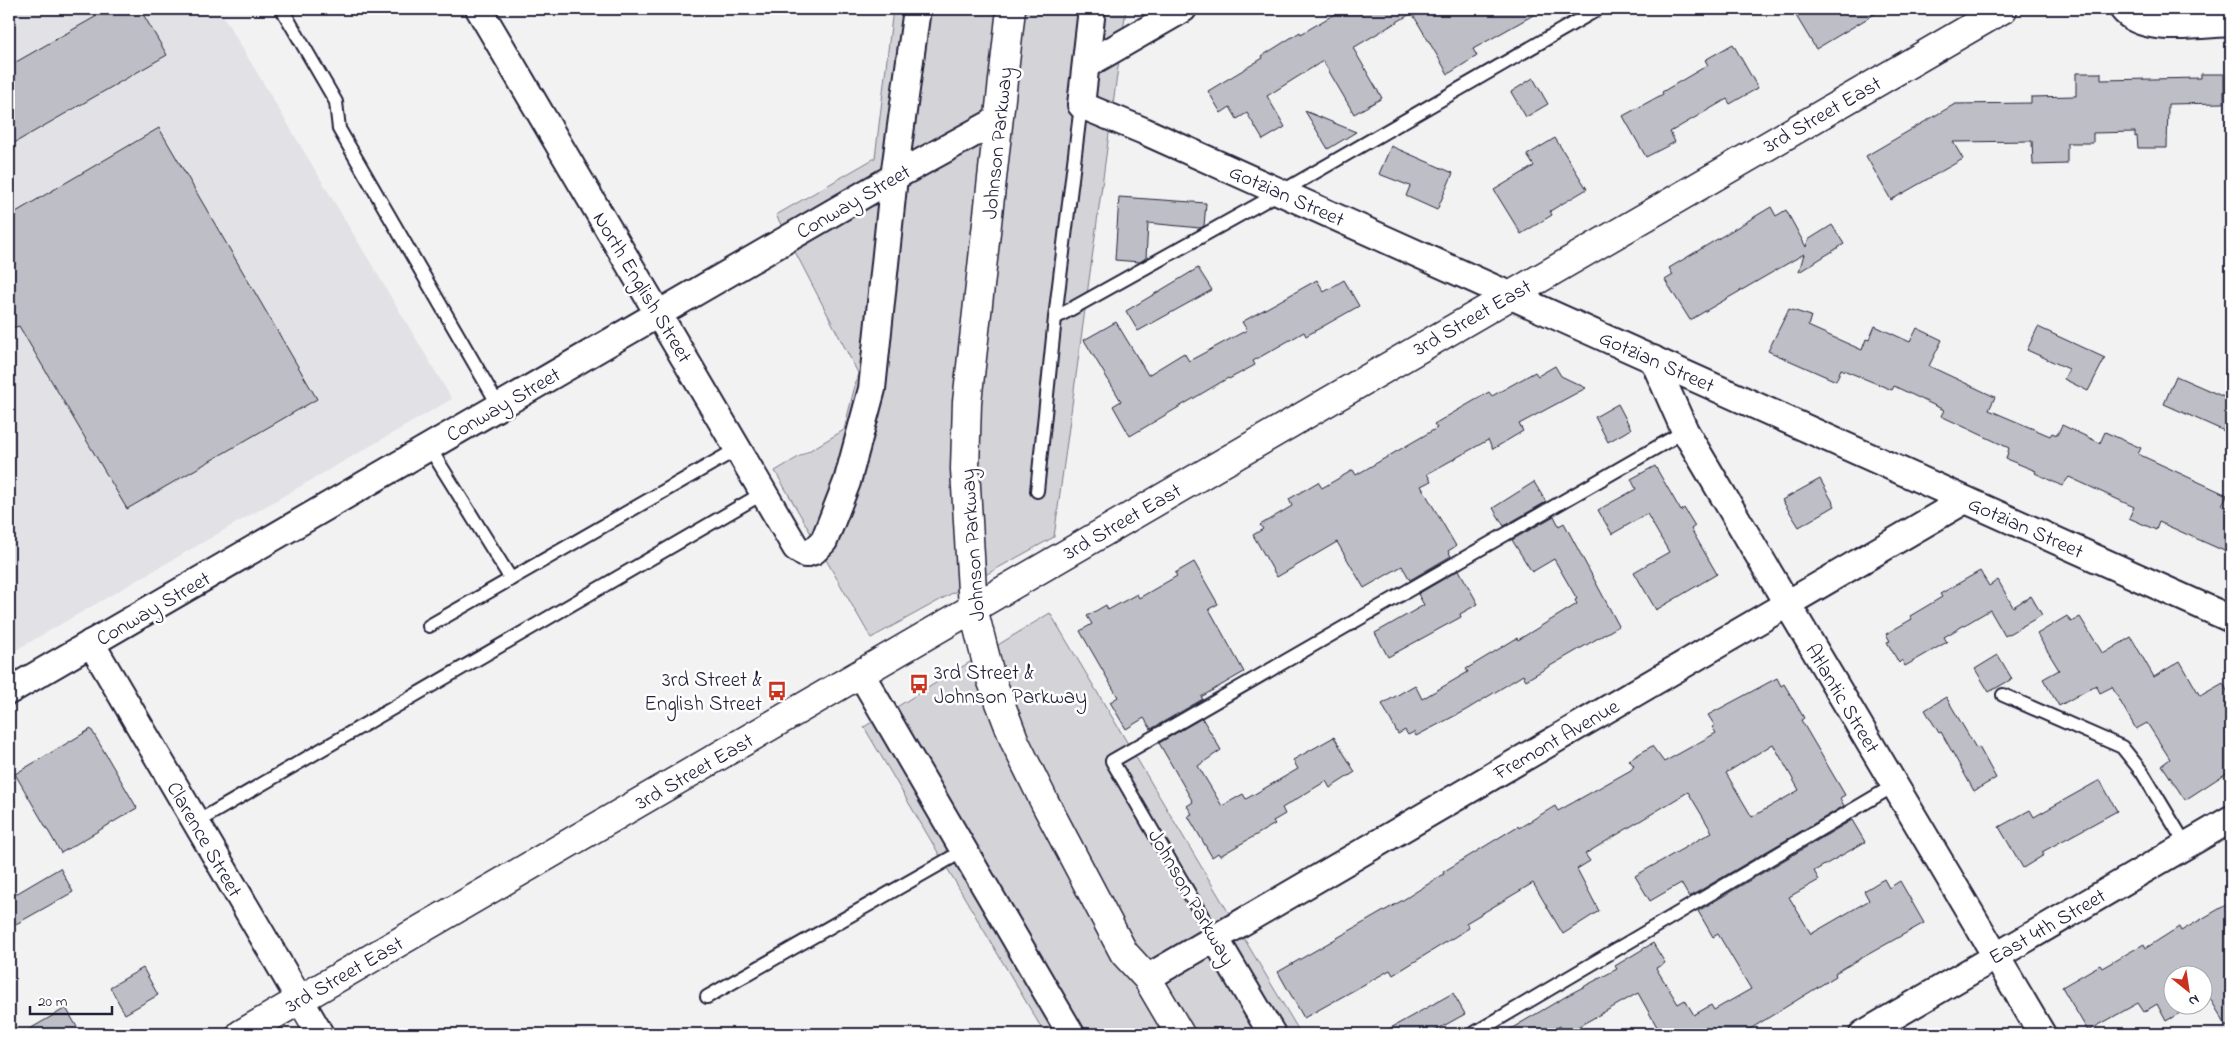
<svg xmlns="http://www.w3.org/2000/svg" width="2240" height="1043" viewBox="0 0 2240 1043" font-family="'Indie Flower',sans-serif">
<style>
.built{fill:#e2e2e6}
.green{fill:#d3d3d8;stroke:#7a7a8a}
.building{fill:#bebec6;stroke:#22223b;fill-rule:evenodd}
.lines{fill:none;stroke-linecap:round;stroke-linejoin:round}
.service-casing{stroke:#22223b;stroke-width:16}
.minor-casing{stroke:#22223b;stroke-width:30}
.tertiary-casing{stroke:#22223b;stroke-width:31}
.service{stroke:#fff;stroke-width:12}
.minor{stroke:#fff;stroke-width:26}
.tertiary{stroke:#fff;stroke-width:28}
.labels{text-anchor:middle;stroke-width:5;stroke-linejoin:round;paint-order:stroke}
.street-label{font-size:21px;fill:#22223b;stroke:#fff}
.poi-label{font-size:21px;fill:#22223b;stroke:#fff;text-anchor:start}
</style>
<rect width="100%" height="100%" fill="#f2f2f3"/>
<filter id="ink" filterUnits="userSpaceOnUse"><feTurbulence type="fractalNoise" baseFrequency=".02" numOctaves="2"/><feDisplacementMap in="SourceGraphic" scale="10" xChannelSelector="R" yChannelSelector="G"/><feConvolveMatrix kernelMatrix="1 2 1 2 8 2 1 2 1" color-interpolation-filters="sRGB"/></filter>
<g filter="url(#ink)">
<path class="built" d="M 9,9 L 219,9 L 452,399 L 9,654 Z"/>
<g class="green">
<path d="M 893,9 L 1126,9 L 1054,537 L 871,638 L 775,471 L 844,430 L 858,373 L 776,215 L 875,158 Z"/>
<path d="M 1050,613 L 1301,1034 L 1045,1034 L 864,727 Z"/>
</g>
<g class="building">
<path d="M 109,9 L 140,9 L 167,55 L 9,146 L 9,66 Z"/>
<path d="M 1343,9 L 1544,9 L 1473,49 L 1477,56 L 1448,74 L 1412,13 L 1353,48 L 1382,98 L 1354,114 L 1323,61 L 1267,96 L 1285,127 L 1263,140 L 1247,113 L 1237,119 L 1230,107 L 1221,113 L 1208,91 L 1263,58 L 1262,56 L 1300,32 L 1301,34 Z"/>
<path d="M 1792,9 L 1883,9 L 1816,49 Z"/>
<path d="M 1733,44 L 1758,88 L 1730,104 L 1727,99 L 1670,132 L 1675,142 L 1646,157 L 1623,116 L 1663,94 L 1662,92 L 1708,65 L 1705,60 Z"/>
<path d="M 2076,73 L 2101,73 L 2101,80 L 2201,78 L 2201,74 L 2224,74 L 2224,103 L 2168,104 L 2167,148 L 2138,148 L 2137,136 L 2135,137 L 2135,132 L 2093,133 L 2093,143 L 2067,143 L 2067,164 L 2033,165 L 2032,141 L 1953,142 L 1963,159 L 1891,200 L 1866,156 L 1955,104 L 2031,103 L 2031,97 L 2076,96 Z"/>
<path d="M 1533,78 L 1548,104 L 1526,117 L 1511,92 Z"/>
<path d="M 1305,111 L 1356,132 L 1328,149 Z"/>
<path d="M 159,128 L 317,399 L 127,509 L 19,326 L 9,329 L 9,216 Z"/>
<path d="M 1555,138 L 1587,189 L 1550,211 L 1552,215 L 1521,234 L 1494,190 L 1534,166 L 1527,155 Z"/>
<path d="M 1391,146 L 1453,173 L 1437,210 L 1406,196 L 1410,186 L 1379,174 Z"/>
<path d="M 1119,197 L 1206,203 L 1204,226 L 1200,228 L 1148,223 L 1146,258 L 1140,262 L 1115,260 Z"/>
<path d="M 1771,207 L 1776,216 L 1786,210 L 1806,247 L 1808,240 L 1832,225 L 1844,244 L 1799,272 L 1804,254 L 1690,320 L 1665,280 L 1673,275 L 1669,268 Z"/>
<path d="M 1198,268 L 1212,290 L 1138,331 L 1126,311 Z"/>
<path d="M 1317,280 L 1324,292 L 1344,280 L 1359,306 L 1306,336 L 1304,332 L 1253,361 L 1255,365 L 1229,379 L 1228,378 L 1130,436 L 1113,406 L 1121,401 L 1084,340 L 1116,322 L 1148,375 L 1184,353 L 1189,361 L 1247,330 L 1242,322 Z"/>
<path d="M 1789,309 L 1811,316 L 1808,326 L 1862,350 L 1866,339 L 1869,340 L 1875,326 L 1910,342 L 1917,328 L 1942,340 L 1929,366 L 1995,397 L 1989,410 L 2050,436 L 2052,433 L 2057,435 L 2062,425 L 2100,443 L 2105,432 L 2141,448 L 2138,454 L 2227,495 L 2222,505 L 2231,509 L 2231,554 L 2159,522 L 2156,530 L 2129,518 L 2134,507 L 2069,477 L 2062,486 L 2035,473 L 2036,471 L 2006,459 L 2009,448 L 1941,416 L 1944,410 L 1894,386 L 1892,390 L 1841,369 L 1836,381 L 1768,351 Z"/>
<path d="M 2038,327 L 2105,358 L 2088,391 L 2064,379 L 2069,369 L 2027,350 Z"/>
<path d="M 1555,366 L 1561,376 L 1586,388 L 1519,424 L 1523,431 L 1493,449 L 1488,440 L 1427,474 L 1431,481 L 1421,486 L 1456,546 L 1448,551 L 1451,556 L 1410,580 L 1402,566 L 1364,588 L 1337,542 L 1277,577 L 1253,535 L 1263,529 L 1260,525 L 1292,506 L 1289,499 L 1318,482 L 1322,488 L 1353,470 L 1356,475 L 1437,428 L 1434,424 L 1489,392 L 1492,396 L 1535,372 L 1538,376 Z"/>
<path d="M 2176,376 L 2231,400 L 2231,434 L 2164,404 Z"/>
<path d="M 1618,404 L 1631,429 L 1608,442 L 1595,417 Z"/>
<path d="M 1655,466 L 1681,511 L 1684,508 L 1695,526 L 1691,529 L 1717,574 L 1656,610 L 1634,572 L 1669,552 L 1647,514 L 1612,534 L 1598,510 L 1636,489 L 1631,479 Z"/>
<path d="M 1820,479 L 1835,506 L 1799,527 L 1782,500 Z"/>
<path d="M 1534,482 L 1546,502 L 1504,526 L 1493,508 Z"/>
<path d="M 1554,516 L 1559,526 L 1564,523 L 1619,626 L 1526,680 L 1523,675 L 1466,710 L 1416,736 L 1414,732 L 1408,735 L 1405,730 L 1398,734 L 1382,704 L 1415,685 L 1422,699 L 1468,672 L 1466,669 L 1517,638 L 1518,640 L 1577,604 L 1575,600 L 1577,599 L 1554,559 L 1532,572 L 1512,540 Z"/>
<path d="M 1194,562 L 1218,604 L 1209,609 L 1244,672 L 1201,697 L 1203,699 L 1151,729 L 1144,718 L 1126,729 L 1110,702 L 1118,697 L 1080,631 L 1092,624 L 1087,616 L 1106,605 L 1108,610 L 1137,594 L 1139,598 L 1177,576 L 1175,573 Z"/>
<path d="M 1459,570 L 1478,604 L 1460,614 L 1461,617 L 1388,657 L 1375,633 L 1424,605 L 1418,594 Z"/>
<path d="M 1980,571 L 1989,586 L 1998,580 L 2013,607 L 2031,596 L 2042,615 L 2005,636 L 1990,610 L 1944,637 L 1947,642 L 1905,666 L 1902,660 L 1899,663 L 1887,642 L 1890,641 L 1886,634 L 1912,619 L 1910,616 L 1942,597 L 1940,594 Z"/>
<path d="M 2067,616 L 2071,622 L 2080,617 L 2103,654 L 2131,637 L 2154,677 L 2180,661 L 2200,696 L 2223,683 L 2231,698 L 2231,770 L 2185,800 L 2162,765 L 2170,759 L 2147,723 L 2136,729 L 2112,687 L 2100,693 L 2096,685 L 2059,706 L 2043,679 L 2059,670 L 2037,634 Z"/>
<path d="M 1998,655 L 2012,679 L 1989,692 L 1975,669 Z"/>
<path d="M 1777,678 L 1781,686 L 1784,684 L 1804,718 L 1801,720 L 1845,795 L 1840,798 L 1844,806 L 1689,897 L 1681,883 L 1650,901 L 1635,876 L 1712,832 L 1688,792 L 1585,854 L 1590,861 L 1577,869 L 1599,911 L 1563,934 L 1533,883 L 1466,923 L 1469,928 L 1393,975 L 1390,970 L 1304,1018 L 1278,972 L 1403,900 L 1444,874 L 1443,872 L 1518,826 L 1519,828 L 1555,806 L 1558,811 L 1631,770 L 1634,766 L 1629,760 L 1652,746 L 1664,762 L 1716,733 L 1712,727 L 1715,726 L 1708,715 ZM 1773,744 L 1799,790 L 1752,817 L 1726,773 Z"/>
<path d="M 1946,697 L 1976,748 L 1979,747 L 1996,778 L 1974,791 L 1941,732 L 1939,733 L 1925,710 Z"/>
<path d="M 1202,718 L 1221,750 L 1198,766 L 1222,806 L 1243,794 L 1246,799 L 1298,769 L 1293,760 L 1334,737 L 1355,772 L 1330,788 L 1326,781 L 1282,808 L 1285,814 L 1273,821 L 1275,824 L 1220,856 L 1218,853 L 1212,857 L 1188,816 L 1192,814 L 1187,806 L 1193,802 L 1159,743 Z"/>
<path d="M 91,729 L 137,808 L 61,853 L 15,774 Z"/>
<path d="M 2100,780 L 2117,811 L 2042,852 L 2044,855 L 2023,868 L 1999,827 L 2030,810 L 2034,817 Z"/>
<path d="M 1852,820 L 1865,842 L 1814,871 L 1819,880 L 1789,897 L 1811,934 L 1868,901 L 1869,900 L 1864,891 L 1884,879 L 1889,888 L 1900,881 L 1924,923 L 1835,973 L 1836,976 L 1742,1034 L 1661,1034 L 1638,993 L 1565,1034 L 1560,1026 L 1546,1034 L 1502,1034 L 1570,994 L 1617,969 L 1615,966 L 1653,943 L 1665,963 L 1656,968 L 1678,1004 L 1685,1000 L 1694,1015 L 1711,1005 L 1714,1010 L 1751,989 L 1718,934 L 1713,937 L 1698,911 Z"/>
<path d="M 60,868 L 73,892 L 9,928 L 9,898 Z"/>
<path d="M 2231,902 L 2231,1034 L 2208,995 L 2202,999 L 2202,976 L 2172,976 L 2172,1006 L 2192,1006 L 2166,1021 L 2157,1004 L 2144,1012 L 2138,1003 L 2088,1031 L 2062,987 L 2100,965 L 2102,968 L 2144,944 L 2146,948 L 2179,927 L 2181,931 Z"/>
<path d="M 143,968 L 158,995 L 125,1014 L 110,987 Z"/>
<path d="M 1453,993 L 1465,1014 L 1429,1034 L 1380,1034 Z"/>
<path d="M 66,1008 L 81,1034 L 21,1034 Z"/>
</g>
<g class="lines">
<defs>
<g id="service">
<path d="M 282,9 L 336,102 L 339,129 L 499,406"/>
<path d="M 1055,318 L 1281,192 L 1598,9"/>
<path d="M 429,447 L 511,579"/>
<path d="M 1037,491 L 1055,318 L 1081,105"/>
<path d="M 429,626 L 739,448"/>
<path d="M 2003,695 L 2122,747 L 2142,772 L 2186,845"/>
<path d="M 195,823 L 765,492"/>
<path d="M 1215,938 L 1112,761 L 1685,431"/>
<path d="M 707,997 L 963,851"/>
<path d="M 1473,1034 L 1895,785"/>
</g>
<g id="minor">
<path d="M 479,9 L 796,548 L 805,554 L 814,551 L 824,541 L 847,482 L 872,389 L 894,177 L 917,9"/>
<path d="M 1092,9 L 1081,105 L 1144,131 L 2231,619"/>
<path d="M 2123,9 C 2143,35 2201,24 2231,23"/>
<path d="M 1086,65 L 1183,9"/>
<path d="M 1653,359 L 1685,431 L 2042,1034"/>
<path d="M 91,643 L 320,1034"/>
<path d="M 861,674 L 1071,1034"/>
<path d="M 9,691 L 894,177 L 998,120"/>
<path d="M 1215,938 L 1272,1034"/>
<path d="M 1147,978 L 1965,500"/>
<path d="M 1863,1034 L 2231,819"/>
</g>
<g id="tertiary">
<path d="M 1011,9 L 967,402 L 965,469 L 973,608 L 991,679 L 1015,742 L 1045,803 L 1124,953 L 1147,978 L 1180,1034"/>
<path d="M 241,1034 L 2003,9"/>
</g>
</defs>
<use href="#service" class="service-casing"/>
<use href="#minor" class="minor-casing"/>
<use href="#tertiary" class="tertiary-casing"/>
<use href="#service" class="service"/>
<use href="#minor" class="minor"/>
<use href="#tertiary" class="tertiary"/>
</g>
</g>
<defs>
<symbol id="bus-bare" viewBox="-9 -9 18 18"><path d="M-5-6H5V4H4V6H2V4H-2V6H-4V4H-5ZM-3.5-4V0h7V-4ZM-3.5 1.2v1.5H-2V1.2ZM2 1.2v1.5H3.5V1.2Z" fill="#c8321e" stroke="#fff" stroke-width="2.5" paint-order="stroke"/></symbol>
</defs>
<g fill-rule="evenodd">
<use href="#bus-bare" x="905" y="670" width="28" height="28"/>
<use href="#bus-bare" x="763" y="677" width="28" height="28"/>
</g>
<g class="labels">
<g class="street-label">
<text transform="translate(1822 114) rotate(-30)" y="7">3rd Street East</text>
<text transform="translate(997 143) rotate(-84)" y="7">Johnson Parkway</text>
<text transform="translate(1287 195) rotate(24)" y="7">Gotzian Street</text>
<text transform="translate(853 201) rotate(-30)" y="7">Conway Street</text>
<text transform="translate(643 287) rotate(59)" y="7">North English Street</text>
<text transform="translate(1472 317) rotate(-30)" y="7">3rd Street East</text>
<text transform="translate(1657 361) rotate(24)" y="7">Gotzian Street</text>
<text transform="translate(503 404) rotate(-30)" y="7">Conway Street</text>
<text transform="translate(1122 521) rotate(-30)" y="7">3rd Street East</text>
<text transform="translate(2026 527) rotate(24)" y="7">Gotzian Street</text>
<text transform="translate(972 545) rotate(-94)" y="7">Johnson Parkway</text>
<text transform="translate(153 608) rotate(-30)" y="7">Conway Street</text>
<text transform="translate(1843 698) rotate(59)" y="7">Atlantic Street</text>
<text transform="translate(1556 739) rotate(-30)" y="7">Fremont Avenue</text>
<text transform="translate(694 771) rotate(-30)" y="7">3rd Street East</text>
<text transform="translate(205 839) rotate(60)" y="7">Clarence Street</text>
<text transform="translate(1192 897) rotate(60)" y="7">Johnson Parkway</text>
<text transform="translate(2047 926) rotate(-30)" y="7">East 4th Street</text>
<text transform="translate(344 974) rotate(-30)" y="7">3rd Street East</text>
</g>
<g class="poi-label">
<text x="934" y="679">3rd Street &amp;<tspan x="934" dy="24">Johnson Parkway</tspan></text>
<text x="762" y="686" text-anchor="end">3rd Street &amp;<tspan x="762" dy="24">English Street</tspan></text>
</g>
</g>
<rect width="2240" height="1043" fill="none" stroke="#fff" stroke-width="30"/>
<rect x="15" y="15" width="2210" height="1013" fill="none" stroke="#22223b" stroke-width="2" filter="url(#ink)"/>
<g transform="translate(2188 990) rotate(150)"><circle r="24" fill="#ffffff" stroke="#a7a7b1"/>
<path d="M0-4L9 19L0 12L-9 19Z" fill="#c8321e"/>
<text y="-8" font-size="14" font-weight="bold" text-anchor="middle" fill="#22223b">N</text>
</g>
<path d="M30 1006v8h82v-8" fill="none" stroke="#22223b" stroke-width="2.5"/>
<text x="38" y="1006" font-size="15" fill="#22223b" stroke="#ffffff" stroke-width="4" paint-order="stroke">20 m</text>
</svg>
